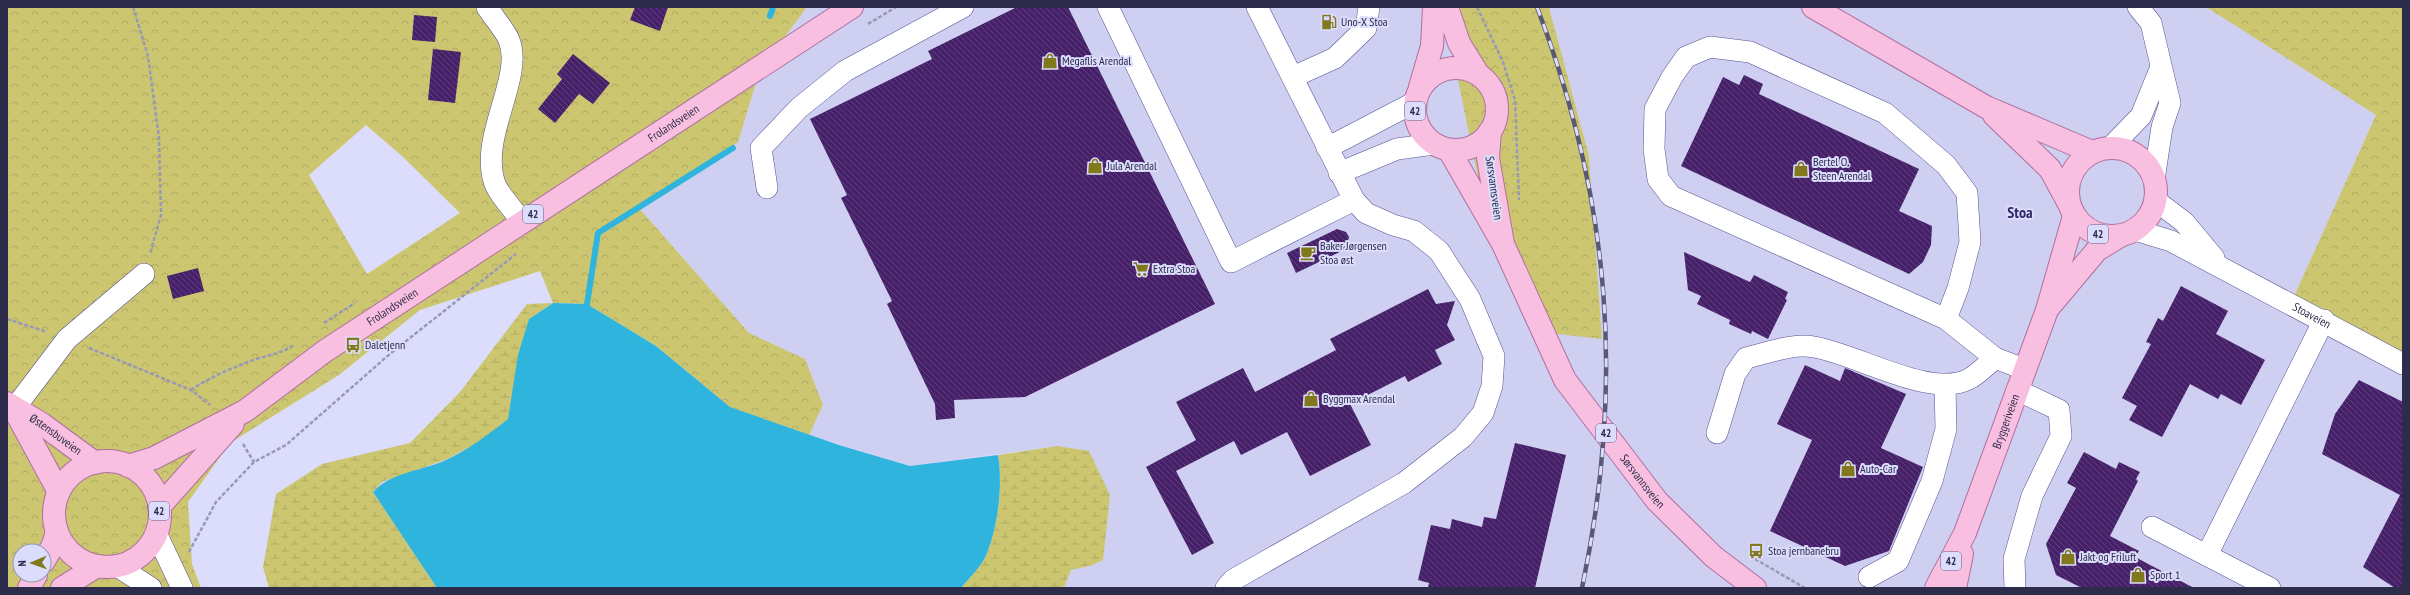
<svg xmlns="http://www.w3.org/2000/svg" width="2410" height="595" viewBox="0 0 2410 595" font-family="'PT Sans Narrow',sans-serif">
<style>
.built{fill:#cecff1}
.forest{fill:url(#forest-crowns);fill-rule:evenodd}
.wetland{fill:url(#wetland-marsh)}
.water{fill:#2fb4dd}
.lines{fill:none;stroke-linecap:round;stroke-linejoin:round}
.stream{stroke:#2fb4dd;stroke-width:6}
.building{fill:url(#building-back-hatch)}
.minor-casing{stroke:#565396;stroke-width:22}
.major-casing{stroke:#ae709f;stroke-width:24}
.path{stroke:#9898b7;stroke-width:2.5;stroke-dasharray:4 2;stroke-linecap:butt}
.minor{stroke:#fff;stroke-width:21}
.major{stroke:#f8bfe1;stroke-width:22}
.rail-casing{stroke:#595977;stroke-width:4.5}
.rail{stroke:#dcddfd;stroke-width:3;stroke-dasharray:9;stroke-linecap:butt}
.labels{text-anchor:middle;stroke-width:4;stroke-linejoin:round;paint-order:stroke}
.shield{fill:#dcddfd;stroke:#626180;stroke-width:1}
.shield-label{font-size:11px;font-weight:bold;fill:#2d2c4a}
.poi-label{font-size:12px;fill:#2d2c4a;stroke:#dcddfd;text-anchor:start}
.street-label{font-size:12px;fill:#2d2c4a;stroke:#dcddfd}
.district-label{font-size:16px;font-weight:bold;fill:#312969;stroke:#dcddfd}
</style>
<defs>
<pattern id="forest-crowns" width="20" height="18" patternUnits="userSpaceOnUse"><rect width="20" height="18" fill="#cdc671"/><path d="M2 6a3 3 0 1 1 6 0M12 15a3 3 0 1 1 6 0" fill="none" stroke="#b0aa63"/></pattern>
<pattern id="wetland-marsh" width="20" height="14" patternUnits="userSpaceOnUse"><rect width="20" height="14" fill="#cdc671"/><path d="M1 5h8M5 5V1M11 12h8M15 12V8" fill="none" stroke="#b0aa63"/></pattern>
<pattern id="building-back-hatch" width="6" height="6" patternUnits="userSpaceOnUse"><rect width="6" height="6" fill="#46216a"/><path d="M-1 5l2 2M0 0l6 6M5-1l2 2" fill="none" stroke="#5e417d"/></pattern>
</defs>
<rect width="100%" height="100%" fill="#dcddfd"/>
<path class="built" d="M 807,7 L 1443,7 L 1602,339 L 1589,156 L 1549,7 L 2206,7 L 2376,115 L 2291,303 L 2403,355 L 2403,588 L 1064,588 L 1071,570 L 1090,566 L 1057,446 L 910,466 L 809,435 L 823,405 L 805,359 L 749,333 L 638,207 L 738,142 L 760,70 Z"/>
<g class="forest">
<path d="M 7,7 L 249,7 L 254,9 L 253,7 L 807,7 L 760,70 L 738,142 L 638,207 L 749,333 L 805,359 L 823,405 L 809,435 L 730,407 L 656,346 L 587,304 L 553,303 L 540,271 L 420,310 L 339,375 L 230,443 L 188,502 L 192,564 L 201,588 L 7,588 ZM 366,125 L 403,157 L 460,213 L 367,274 L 309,175 ZM 20,551 L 44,551 L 44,575 L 20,575 Z"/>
<path d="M 1443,7 L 1549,7 L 1589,156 L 1602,339 L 1539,332 L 1491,241 Z"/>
<path d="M 2206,7 L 2403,7 L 2403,355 L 2291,303 L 2376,115 Z"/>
</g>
<g class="wetland">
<path d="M 553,303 L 529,319 L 508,419 L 483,440 L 445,460 L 382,482 L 373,492 L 437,588 L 269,588 L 263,567 L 276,494 L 322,464 L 410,443 L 460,392 L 527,304 Z"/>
<path d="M 1057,446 L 1089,451 L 1110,495 L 1103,560 L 1090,566 L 1071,570 L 1064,588 L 961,588 C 969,578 983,565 987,553 C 998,527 1003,483 998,455 Z"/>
</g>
<path class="water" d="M 553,303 L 587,304 L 656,346 L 730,407 L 839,445 L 910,466 L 998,455 C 1003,484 998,526 987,553 C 983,565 969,578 961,588 L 437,588 L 373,492 C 391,472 422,471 446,460 C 469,449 488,435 508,419 L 518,355 L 529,319 Z"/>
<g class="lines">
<g class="stream">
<path d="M 770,16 L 773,7"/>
<path d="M 587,304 L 598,233 L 733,148"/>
</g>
</g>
<g class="building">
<path d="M 635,7 L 668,7 L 660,31 L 630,20 Z"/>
<path d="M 1017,7 L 1068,7 L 1215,304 L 1025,397 L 954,400 L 955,418 L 936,420 L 935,404 L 887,304 L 892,301 L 841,198 L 847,195 L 810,119 L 932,59 L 928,51 Z"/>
<path d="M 414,15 L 437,17 L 435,42 L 412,40 Z"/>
<path d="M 433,49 L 461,52 L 455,103 L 428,100 Z"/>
<path d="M 573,54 L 610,83 L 593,104 L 579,94 L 555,123 L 538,109 L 562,79 L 557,74 Z"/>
<path d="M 1744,75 L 1763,84 L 1759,94 L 1919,169 L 1899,211 L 1932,226 L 1931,245 L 1923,262 L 1909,274 L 1681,166 L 1723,77 L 1739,85 Z"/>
<path d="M 1337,229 L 1346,232 L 1349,237 L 1346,249 L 1296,273 L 1287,253 Z"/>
<path d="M 1684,252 L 1750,282 L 1754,275 L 1788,292 L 1785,299 L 1787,300 L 1768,339 L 1752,331 L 1751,334 L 1729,324 L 1730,320 L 1697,304 L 1701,296 L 1688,290 Z"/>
<path d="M 198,268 L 204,291 L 173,299 L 167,276 Z"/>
<path d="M 2181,286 L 2228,311 L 2216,334 L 2265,360 L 2241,405 L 2221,394 L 2218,399 L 2190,384 L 2162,437 L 2129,420 L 2137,406 L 2122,398 L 2151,344 L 2146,342 L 2158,318 L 2163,321 Z"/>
<path d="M 1428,289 L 1436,304 L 1455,301 L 1447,325 L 1455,340 L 1435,350 L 1442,364 L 1408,382 L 1405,376 L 1350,404 L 1371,445 L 1310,476 L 1287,432 L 1241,455 L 1234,441 L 1176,471 L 1214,543 L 1192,555 L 1146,467 L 1196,440 L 1176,402 L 1243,368 L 1255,392 L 1336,350 L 1330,339 Z"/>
<path d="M 1805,365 L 1840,381 L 1845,368 L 1906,394 L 1881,448 L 1923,467 L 1889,551 L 1845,566 L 1770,531 L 1812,440 L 1777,424 Z"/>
<path d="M 2359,380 L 2403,402 L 2403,588 L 2395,588 L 2363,567 L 2400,495 L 2322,454 L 2335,414 Z"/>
<path d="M 1515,443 L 1566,455 L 1535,588 L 1428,588 L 1429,583 L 1418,580 L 1431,525 L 1450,529 L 1452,519 L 1482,527 L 1484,517 L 1496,519 Z"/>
<path d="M 2084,452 L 2116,469 L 2119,462 L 2140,472 L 2136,479 L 2138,481 L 2110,536 L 2139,551 L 2135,557 L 2194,588 L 2082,588 L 2056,575 L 2046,544 L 2076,488 L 2067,483 Z"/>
</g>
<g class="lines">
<defs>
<g id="minor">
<path d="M 487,7 C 494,18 504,29 509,40 C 524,77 480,135 494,181 C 497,193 515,211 522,222"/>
<path d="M 1108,7 L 1231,262 L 1354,200"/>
<path d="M 2138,7 L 2151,23 L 2170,103 L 2162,127 L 2154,180"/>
<path d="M 1293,77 L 1335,58 L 1366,28 L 1369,7"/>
<path d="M 1327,148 L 1415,102"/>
<path d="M 2110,148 L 2141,116 L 2161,67"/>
<path d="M 1339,173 L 1397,149 L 1434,144"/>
<path d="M 767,188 L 761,148 L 799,108 L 845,71 L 963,7"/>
<path d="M 2155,200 L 2184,222 L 2214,258"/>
<path id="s1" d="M 2135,230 L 2171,241 L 2403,364"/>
<path d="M 1946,319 L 1958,288 L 1970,242 L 1967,193 L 1946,165 L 1885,113 L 1750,52 L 1710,47 L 1686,57 L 1672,77 L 1655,109 L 1654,149 L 1658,179 L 1671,196 L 1946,319 L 1995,358 L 2024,369"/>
<path d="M 14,409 L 67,339 L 144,274"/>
<path d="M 1717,433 L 1735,374 L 1746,358 C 1767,353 1793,343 1814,347 C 1857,354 1930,399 1969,379 C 1978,374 1987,365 1995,358"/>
<path d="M 2152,527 L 2270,588"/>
<path d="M 156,533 L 182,588"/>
<path d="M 2207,555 L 2324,320"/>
<path d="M 117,566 L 151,588"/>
<path d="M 1869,577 L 1898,561 L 1932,481 L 1946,429 L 1945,386"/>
<path d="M 1226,588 L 1233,580 L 1404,483 L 1463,437 L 1483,413 L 1492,386 L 1494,356 L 1470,299 L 1439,251 L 1414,231 L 1393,225 L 1366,213 L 1354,200 L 1257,7"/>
<path d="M 2015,588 L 2014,559 L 2032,496 L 2061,436 L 2059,410 L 2017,390"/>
</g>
<g id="major">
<path d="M 1447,7 L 1459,43 L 1478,74"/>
<path d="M 1813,7 L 1986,107 L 2092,152"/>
<circle cx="1456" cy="109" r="41"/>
<path d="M 1420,87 L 1432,46 L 1434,7"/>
<path d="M 1994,115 L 2050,169 L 2068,202"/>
<circle cx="2112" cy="192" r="44"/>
<path d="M 1449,150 L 1503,244 L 1488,158 L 1490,131"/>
<path id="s2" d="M 1503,244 L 1565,380 L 1657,501 L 1714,557 L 1755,588"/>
<path d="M 2050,306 L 2097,250 L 2120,236"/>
<path id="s3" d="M 7,403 L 42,424 L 95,463"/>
<path d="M 14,409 L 59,492"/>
<circle cx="107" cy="514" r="53"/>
<path id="s4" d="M 128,466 L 154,458 L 245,411 L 325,351 L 852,7"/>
<path d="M 159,507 L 233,424"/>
<path d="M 44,561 L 53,545 L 57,531"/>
<path d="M 29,588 L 36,575"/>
<path d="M 62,588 L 97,566"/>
<path id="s5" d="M 1936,588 L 1965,533 L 2047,310 L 2074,216"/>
<path d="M 1955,588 L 1962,554"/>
</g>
</defs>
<use href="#minor" class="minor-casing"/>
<use href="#major" class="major-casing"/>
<g class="path">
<path d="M 133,7 L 148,56 L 159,138 L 161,215 L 150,254"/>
<path d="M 1477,7 L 1503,62 L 1515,100 L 1519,200"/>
<path d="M 868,24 L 896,7"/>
<path d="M 7,319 L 47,332"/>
<path d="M 324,323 L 355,303"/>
<path d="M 89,348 L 191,390 L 210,405"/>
<path d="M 191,390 C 210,377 234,367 256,359 C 270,355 282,353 294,345"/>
<path d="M 243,444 L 254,462"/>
<path d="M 189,552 L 216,502 L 254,462 L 286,445 L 391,353 L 516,254"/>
<path d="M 1755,559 L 1805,588"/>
</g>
<use href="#minor" class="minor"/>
<use href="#major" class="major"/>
<defs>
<path id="rail" d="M 1537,7 C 1611,201 1625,385 1582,588"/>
</defs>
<use href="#rail" class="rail-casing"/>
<use href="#rail" class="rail"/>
</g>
<defs>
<symbol id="fuel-bare" viewBox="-9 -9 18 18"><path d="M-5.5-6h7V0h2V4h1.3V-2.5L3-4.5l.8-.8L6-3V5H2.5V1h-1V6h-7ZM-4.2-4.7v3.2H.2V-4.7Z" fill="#82791f" stroke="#dcddfd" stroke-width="2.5" paint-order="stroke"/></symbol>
<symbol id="shop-bare" viewBox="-9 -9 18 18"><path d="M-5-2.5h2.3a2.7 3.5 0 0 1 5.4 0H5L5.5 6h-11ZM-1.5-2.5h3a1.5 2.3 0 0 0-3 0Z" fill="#82791f" stroke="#dcddfd" stroke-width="2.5" paint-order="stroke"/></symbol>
<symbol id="cafe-bare" viewBox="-9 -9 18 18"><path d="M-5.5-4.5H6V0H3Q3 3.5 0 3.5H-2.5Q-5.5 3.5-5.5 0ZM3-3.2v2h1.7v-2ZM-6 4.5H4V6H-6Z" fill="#82791f" stroke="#dcddfd" stroke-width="2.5" paint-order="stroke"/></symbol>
<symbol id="supermarket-bare" viewBox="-9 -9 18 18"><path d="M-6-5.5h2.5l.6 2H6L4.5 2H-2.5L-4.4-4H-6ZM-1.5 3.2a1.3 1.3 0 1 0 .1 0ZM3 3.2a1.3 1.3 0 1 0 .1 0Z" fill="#82791f" stroke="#dcddfd" stroke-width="2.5" paint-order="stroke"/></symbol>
<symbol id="bus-bare" viewBox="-9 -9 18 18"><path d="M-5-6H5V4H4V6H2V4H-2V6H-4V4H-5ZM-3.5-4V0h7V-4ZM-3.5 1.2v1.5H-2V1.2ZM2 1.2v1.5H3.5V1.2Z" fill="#82791f" stroke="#dcddfd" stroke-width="2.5" paint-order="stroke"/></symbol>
</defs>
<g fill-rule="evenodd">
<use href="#fuel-bare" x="1318" y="11" width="22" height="22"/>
<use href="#shop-bare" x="1039" y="50" width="22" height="22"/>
<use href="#shop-bare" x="1084" y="155" width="22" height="22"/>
<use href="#shop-bare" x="1790" y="158" width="22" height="22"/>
<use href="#cafe-bare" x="1297" y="242" width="22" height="22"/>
<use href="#supermarket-bare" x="1130" y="258" width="22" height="22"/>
<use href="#bus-bare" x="342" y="334" width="22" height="22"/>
<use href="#shop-bare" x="1300" y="388" width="22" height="22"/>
<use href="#shop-bare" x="1837" y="458" width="22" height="22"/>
<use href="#bus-bare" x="1745" y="540" width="22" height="22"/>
<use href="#shop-bare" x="2057" y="546" width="22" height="22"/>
<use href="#shop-bare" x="2127" y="564" width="22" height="22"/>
</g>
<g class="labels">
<g class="shield">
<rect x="1405" y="102" width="20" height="18" rx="3"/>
<rect x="523" y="205" width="20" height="18" rx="3"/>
<rect x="2088" y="225" width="20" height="18" rx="3"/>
<rect x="1596" y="424" width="20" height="18" rx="3"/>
<rect x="149" y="502" width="20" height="18" rx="3"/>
<rect x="1941" y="552" width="20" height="18" rx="3"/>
</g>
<g class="shield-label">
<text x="1415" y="115">42</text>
<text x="533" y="218">42</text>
<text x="2098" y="238">42</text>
<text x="1606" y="437">42</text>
<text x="159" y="515">42</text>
<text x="1951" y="565">42</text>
</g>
<g class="poi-label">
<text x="1341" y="26">Uno-X Stoa</text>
<text x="1062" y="65">Megaflis Arendal</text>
<text x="1813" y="166">Bertel O.<tspan x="1813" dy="14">Steen Arendal</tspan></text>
<text x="1107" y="170">Jula Arendal</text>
<text x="1320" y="250">Baker Jørgensen<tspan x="1320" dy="14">Stoa øst</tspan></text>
<text x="1153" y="273">Extra Stoa</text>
<text x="365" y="349">Daletjenn</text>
<text x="1323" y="403">Byggmax Arendal</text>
<text x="1860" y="473">Auto-Car</text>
<text x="1768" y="555">Stoa jernbanebru</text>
<text x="2080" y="561">Jakt og Friluft</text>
<text x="2150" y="579">Sport 1</text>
</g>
<g class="street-label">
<text dy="4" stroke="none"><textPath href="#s4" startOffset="646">Frolandsveien</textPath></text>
<text transform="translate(1494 188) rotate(82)" y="4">Sørsvannsveien</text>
<text dy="4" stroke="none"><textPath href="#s4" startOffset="310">Frolandsveien</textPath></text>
<text dy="4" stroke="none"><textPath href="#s1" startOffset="197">Stoaveien</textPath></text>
<text dy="4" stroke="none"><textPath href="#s5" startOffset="181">Bryggeriveien</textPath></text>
<text dy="4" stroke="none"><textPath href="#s3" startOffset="58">Østensbuveien</textPath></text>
<text dy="4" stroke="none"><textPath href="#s2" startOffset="277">Sørsvannsveien</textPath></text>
</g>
<g class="district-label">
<text x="2020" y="218">Stoa</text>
</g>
</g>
<rect width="2410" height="595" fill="none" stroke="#2d2c4a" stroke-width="16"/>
<g transform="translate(32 563) rotate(268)"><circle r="19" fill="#dcddfd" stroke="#9696b5"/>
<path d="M0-3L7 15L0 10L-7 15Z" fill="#82791f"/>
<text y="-6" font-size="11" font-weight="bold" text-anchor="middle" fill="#2d2c4a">N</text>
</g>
</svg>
